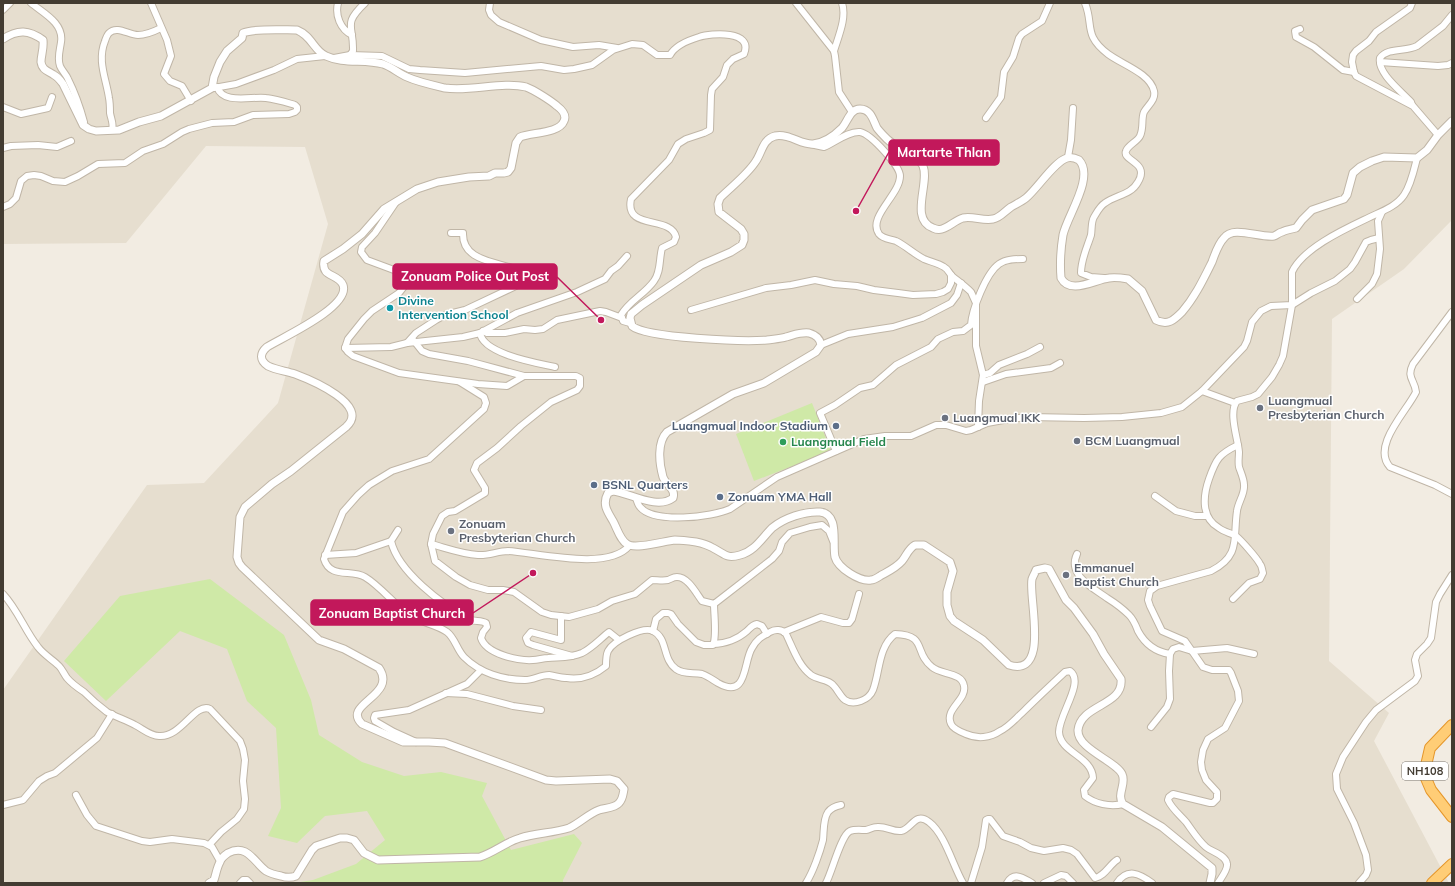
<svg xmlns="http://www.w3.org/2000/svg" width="1455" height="886" viewBox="0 0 1455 886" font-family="Mulish,sans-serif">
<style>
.residential{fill:#e6decf}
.green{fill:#cfe9a7}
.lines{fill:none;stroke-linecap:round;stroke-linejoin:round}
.minor-casing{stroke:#c0b6a7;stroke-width:8}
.tertiary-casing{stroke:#c0b6a7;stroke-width:9}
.trunk-casing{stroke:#e59629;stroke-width:12}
.minor{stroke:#fff;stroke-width:6}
.tertiary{stroke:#fff;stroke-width:7}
.trunk{stroke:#ffcd76;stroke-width:10}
.culture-dot{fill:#0f9aa8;stroke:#fff;stroke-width:1.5}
.worship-dot{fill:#6b7280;stroke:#fff;stroke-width:1.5}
.service-dot{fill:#5c6f8a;stroke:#fff;stroke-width:1.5}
.leisure-dot{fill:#2e9e5b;stroke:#fff;stroke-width:1.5}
.labels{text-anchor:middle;stroke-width:3;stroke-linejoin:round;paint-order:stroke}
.shield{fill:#fff;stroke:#7b7670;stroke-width:1}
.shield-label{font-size:11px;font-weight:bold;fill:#433c32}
.culture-label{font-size:12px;font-weight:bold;fill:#0d838f;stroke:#fff;text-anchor:start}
.worship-label{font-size:12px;font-weight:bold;fill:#5b616d;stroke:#fff;text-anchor:start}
.service-label{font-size:12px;font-weight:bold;fill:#4e5e75;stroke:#fff;text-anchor:start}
.leisure-label{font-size:12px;font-weight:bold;fill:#27864d;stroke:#fff;text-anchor:start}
.leader{fill:none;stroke:#c2185b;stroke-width:1.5}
.callout-dot{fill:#c2185b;stroke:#fff;stroke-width:1.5}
.callout{fill:#c2185b;stroke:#c2185b;stroke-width:1.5}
.callout-label{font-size:13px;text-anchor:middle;font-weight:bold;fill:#fff}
</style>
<rect width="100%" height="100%" fill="#f2ece2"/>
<path class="residential" d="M 3,3 L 1452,3 L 1452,220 L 1404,269 L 1332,319 L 1329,661 L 1389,713 L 1374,741 L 1449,883 L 3,883 L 3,690 L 147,485 L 204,483 L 278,403 L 328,224 L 305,147 L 206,146 L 126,243 L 3,244 Z"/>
<g class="green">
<path d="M 812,403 L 831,451 L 754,481 L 736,434 Z"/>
<path d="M 210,579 L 284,635 L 311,700 L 319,735 L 362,762 L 404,776 L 441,772 L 487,783 L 482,796 L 511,850 L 574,834 L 582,843 L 563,880 L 563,883 L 294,883 L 313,880 L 356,864 L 385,840 L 367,811 L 325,816 L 297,843 L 268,836 L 281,808 L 276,728 L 247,701 L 227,649 L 180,631 L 106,701 L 64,661 L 120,596 Z"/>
</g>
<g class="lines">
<defs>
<g id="minor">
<path d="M 31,3 C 43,13 64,23 61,42 C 60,50 57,58 60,66 C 62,71 66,74 68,79 C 75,93 80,107 84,122"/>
<path d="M 151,3 L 167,40 L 171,56 L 164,74 L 170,81 L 182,86 L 191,101"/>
<path d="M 338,3 C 335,15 340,29 352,35"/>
<path d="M 490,3 L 489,10 L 491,15 L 499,22 L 541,40 L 573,47 L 599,45 L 617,48"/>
<path d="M 796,3 L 834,51 L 835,56 L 839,92 L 852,112"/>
<path d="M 1085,3 C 1094,25 1083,35 1108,54 C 1121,64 1150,73 1154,91 C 1156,100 1148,105 1144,112 C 1141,119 1144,128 1140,136 C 1137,142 1128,145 1126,151 C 1122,161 1150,162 1138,182 C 1131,195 1116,195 1105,203 C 1100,206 1097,212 1094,217 C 1091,222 1092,229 1091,235 C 1087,248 1081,259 1081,273 L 1091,277 L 1104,278"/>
<path d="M 1412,3 L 1410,8 L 1376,32 L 1369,41 L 1356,51 L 1353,55 L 1352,62 L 1354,72 L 1356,76 L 1413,106 L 1438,135"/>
<path d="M 3,10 L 10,3"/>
<path d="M 1300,29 L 1295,31 L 1296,37 L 1314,47 L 1343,70 L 1354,72"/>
<path d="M 834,51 C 838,37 847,18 842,3"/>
<path d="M 350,55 L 382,56 L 409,69 L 420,70 L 465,73 L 541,66 L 564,70 L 574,69 L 592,65 L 613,50 L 632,44 L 643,45 L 657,55 L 670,55 C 675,46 689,40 699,37 C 711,33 754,30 744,54 L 733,59 L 727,65 L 723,77 L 712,89 L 711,95 L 710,130 L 704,133 L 686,139 L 678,144 L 669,160 L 631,199 C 624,231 671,215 676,237 L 674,242 L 662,248 C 659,259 661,272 654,281 C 645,294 629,301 621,315 L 623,321 L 630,323"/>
<path d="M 334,58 L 350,55 L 353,51 C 354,25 342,25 365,3"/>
<path d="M 1380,62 L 1438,66 L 1448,65 L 1452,63"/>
<path d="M 214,88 L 236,84 L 274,70 L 297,59 L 325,56"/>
<path d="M 1412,105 L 1411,102 C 1401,91 1377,73 1380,58 C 1388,47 1406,52 1417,46 L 1443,26 L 1452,15"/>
<path d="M 3,107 L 21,114 L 48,108 L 52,97"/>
<path d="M 986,118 L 1001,97 L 1004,72 L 1013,57 L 1019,38 L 1022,34 L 1042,21 L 1050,3"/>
<path d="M 112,130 C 114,124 111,119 110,113 C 110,108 110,103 109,98 C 106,78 97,61 105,41 C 106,38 107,35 109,33 C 117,25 129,35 138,35 C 145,35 155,31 161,28"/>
<path d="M 810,144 L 824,147 C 834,143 848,131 860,132 C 871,134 900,166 900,176 C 900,195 867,217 879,234 C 883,239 890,239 896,241 C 906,246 914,254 924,259 C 931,262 938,263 944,267 C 948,269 949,273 952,276 C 958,281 965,286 971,292 L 976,303 L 976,346 L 983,375 L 979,401 L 978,427"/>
<path d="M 3,148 L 11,146 L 38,145 L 57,147 L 71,141"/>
<path d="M 1068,157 L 1071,140 L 1073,108"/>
<path d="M 396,202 L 375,233 L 362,247 L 361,252 L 367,260 L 402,273 L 405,276 L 406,284 L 399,293 L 372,311 L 364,319 L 348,339 L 345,348 L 348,352 L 353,356 L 399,373 L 478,384 L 507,386 L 524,376 L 576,376 L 580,378 L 580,386 L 577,390 L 551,402 L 521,426 L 497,448 L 477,463 L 474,470 L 485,488 L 485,493 L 455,511 L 448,512 L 442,516 L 433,534 L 431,544 L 435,561 L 456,577 L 470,585 L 488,590 L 503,590 L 514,592 L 542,612 L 551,615 L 569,617 L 598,609 L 612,601 L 635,594 L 652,580 C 657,580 663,581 668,580 C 671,579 673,577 677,577 C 688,577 696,593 702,601 L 714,604 L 772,559 L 779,551 L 782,542 L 790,533 L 810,527 L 822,525 L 829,531 L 833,541"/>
<path d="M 3,207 L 10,204 L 16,198 L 21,181 L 27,176 L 34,175 L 41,176 L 53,181 L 65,182 L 78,176 L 98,164 L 125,163 L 143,151 L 163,144 L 182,132 L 189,129 L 212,123 L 234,122 L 253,115 L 289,114 L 295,112 L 297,110 L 297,107 L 295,105 C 285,102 276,99 266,98 C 252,96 223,105 217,87"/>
<path d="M 1357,299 L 1372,284 L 1377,274 L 1380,249 L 1378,221 L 1382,212"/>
<path d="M 691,310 L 766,288 L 791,285 L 815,280 L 834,284 L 857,286 L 874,290 L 898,293 L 913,295 L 936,294 L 943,292 L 948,289 L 951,283 L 951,275"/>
<path d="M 1452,312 L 1413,364 C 1406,378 1415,380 1416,392 C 1407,411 1371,446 1390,467 L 1435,485 L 1452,494"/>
<path d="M 483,331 L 487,333 L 505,333 L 524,329 L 535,330 L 543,329 L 557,320 L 600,311 L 606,312 L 622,318"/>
<path d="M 480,333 C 483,354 537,363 555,367"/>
<path d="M 414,341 L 422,351 L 429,354 L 468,361 L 524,376"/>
<path d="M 407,343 L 463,337 L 480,333 L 517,313 L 577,292 L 605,279 L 611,271 L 618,266 L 627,256"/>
<path d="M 821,345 L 848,334 L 893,327 L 922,318 L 951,303 L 957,295 L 961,283"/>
<path d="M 345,348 L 391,347 L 407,343 L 416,333 L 436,320 L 445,315 L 465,310 L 518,285 L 520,283 L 519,271 C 500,261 462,263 463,233 L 451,233"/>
<path d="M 983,375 L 990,373 L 999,365 L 1027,354 L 1040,347"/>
<path d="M 460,382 L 484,397 L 486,403 L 484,409 L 429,459 L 392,471 L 369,485 L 358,495 L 343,512 L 324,559 C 330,579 351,569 365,577 C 380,586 394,604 409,615 C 421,623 436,624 447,632 C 455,638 457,650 464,657 C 480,673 503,680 525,680 C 534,680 540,675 549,675 C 555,676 561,678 567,678 C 581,680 595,675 606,666 C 606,661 606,655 608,651 C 613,641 643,626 653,631 C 668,638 662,659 676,669 C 684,675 694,672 702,674 C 708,676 713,680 718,683 C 748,700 743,662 752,648 C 757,639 761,637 770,632 C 775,629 782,629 786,634 C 793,648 798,665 811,675 C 818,680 828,679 833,685 C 838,690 840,696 845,700 C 854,706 869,700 873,690 C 880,672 878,647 895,634 C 928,635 913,652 932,667 C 941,675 962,672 964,686 C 967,700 944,709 951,724 C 953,729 961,732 966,734 C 977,739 990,738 1000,731 C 1009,727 1016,718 1023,712 C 1037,698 1051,685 1065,672 L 1070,671 C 1085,682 1059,714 1059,732 C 1060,753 1092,756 1093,778 L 1084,790 L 1085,796 C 1095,804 1110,807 1123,804"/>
<path d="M 983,382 L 1006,374 L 1051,368 L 1060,363"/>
<path d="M 1202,391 L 1244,347 L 1247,341 L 1252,322 L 1261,311 L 1271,306 L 1292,305 L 1311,293 L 1335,281 L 1350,269 L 1355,262 L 1366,242 L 1371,240 L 1379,238"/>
<path d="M 836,451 L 820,413 L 835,405 L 860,388 L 873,385 L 896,365 L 931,347 L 938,339 L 953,332 L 963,331 L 971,325 C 972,310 986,273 999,264 C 1006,259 1015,259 1023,259"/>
<path d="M 1155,496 L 1176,511 L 1195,516 L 1206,516"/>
<path d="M 636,498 C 637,501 638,505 640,507 C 654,524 712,517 730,509 L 777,477 L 864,439 L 885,436 L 911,436 L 936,425 L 946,425 L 966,431 L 971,430 L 987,423 L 1009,419 L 1029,417 L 1084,418 L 1122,417 L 1161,413 L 1182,407 L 1202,391 L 1235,403"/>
<path d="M 398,530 L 391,541 C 398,572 442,604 468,619 C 474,622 481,620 486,623 L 487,627 L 483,632 L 481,638 C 486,654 518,661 533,660 C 538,660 543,658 548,658 C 559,657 571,658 582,653 C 592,648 600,639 609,632 L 619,640"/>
<path d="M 431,544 C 446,548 462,554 478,555 C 488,556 498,551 508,551 C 538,553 608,571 629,546"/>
<path d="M 1077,554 C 1067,575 1093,588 1107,598 C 1115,603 1123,609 1129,615 C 1134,620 1136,626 1138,631 C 1145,644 1156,652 1170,654"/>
<path d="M 325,555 L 356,553 L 391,541"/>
<path d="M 3,594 C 18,610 25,631 38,647 C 44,655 52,659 59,666 C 62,669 64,674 67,678 C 72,684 78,688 84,692 C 91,699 99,706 107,712 C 116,717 126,720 135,725 C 143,729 150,736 159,736 C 181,738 195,702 210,709 L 240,741 L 243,749 L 245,760 L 243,781 L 245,799 L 244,809 L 237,819 L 221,832 L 209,845"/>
<path d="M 1233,599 L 1249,583 L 1260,579 L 1263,573 C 1262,570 1262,566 1260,564 C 1257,558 1241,540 1236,536 C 1231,533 1224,532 1219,528 C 1201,518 1203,496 1209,479 C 1216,459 1219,454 1238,445"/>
<path d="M 561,616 L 561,640 L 531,632 L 526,638 L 528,643 L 533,645 L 572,656"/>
<path d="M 653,631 L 656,619 L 663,613 L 668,613 L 671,614 L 678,624 L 696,642 L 704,645 L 713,645 C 717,637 714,614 714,604"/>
<path d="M 784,632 L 821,617 L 843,623 L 849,623 L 852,619 L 859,594"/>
<path d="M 713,644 C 725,644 738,639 747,631 C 750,628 752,625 757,624 L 762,626 L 767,634"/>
<path d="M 446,693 L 467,694 L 513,706 L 541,710"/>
<path d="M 1151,727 L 1167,707 L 1170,699 L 1169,671 L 1170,654 L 1173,649 L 1179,647 L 1192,651 L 1227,648 L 1254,654"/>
<path d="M 416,742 L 394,732 L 375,721 L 374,718 L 375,715 L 409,710 L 467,684 L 481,670"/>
<path d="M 76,795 L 87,815 L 96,826 L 142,841 L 150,842 L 172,839 L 204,843 L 212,847 L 220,861"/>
<path d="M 3,805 L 23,800 L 39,781 L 47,776 L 55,773 L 97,738 L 112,714"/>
<path d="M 240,883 L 243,880 L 247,880 L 250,883"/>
<path d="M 806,883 C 813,872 820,852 823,840 C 824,831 823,819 828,812 C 831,808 836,806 841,805"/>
<path d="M 826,883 C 832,872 841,835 850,831 C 855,829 861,830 866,830 C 870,829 873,827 877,827 C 886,826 893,832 901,831 C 912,829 915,811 929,822 C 945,834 953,866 963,883"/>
<path d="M 971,883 L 982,847 L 986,820 L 988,819 L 990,819 L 1003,836 L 1020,842 L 1031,848 L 1044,851 L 1063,848 L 1071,850 L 1077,854 L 1095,878 C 1105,876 1109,865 1117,860"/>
<path d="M 1007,883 C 1014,871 1023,878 1032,883"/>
<path d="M 1044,883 L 1061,875 L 1066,876 L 1073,883"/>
<path d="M 1117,883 C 1127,868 1139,873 1152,883"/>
<path d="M 1218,883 C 1221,878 1228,870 1227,864 C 1226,855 1212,852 1206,847 C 1198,840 1192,830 1186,822 C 1180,815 1172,809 1168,800 L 1169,797 L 1173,794 L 1210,803 L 1213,803 L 1217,799 L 1217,792 L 1206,780 L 1202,770 L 1201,762 L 1203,750 L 1208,739 L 1225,728 L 1239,701 L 1238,691 L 1231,673 L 1229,670 L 1212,670 L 1203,667 L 1185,641 L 1162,631 L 1150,606 L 1148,600 L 1150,591 L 1157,586 L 1211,571 C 1241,556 1233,538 1237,511 C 1238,502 1245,494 1244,485 C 1244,479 1241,473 1239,467 C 1238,462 1239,457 1239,452 C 1238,439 1228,412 1237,401 L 1252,397 L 1258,394 L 1272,377 L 1279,365 L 1283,356 L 1292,305 L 1292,272 C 1303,248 1345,229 1368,218 C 1380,212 1396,207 1404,195 C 1411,185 1414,170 1417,158"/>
<path d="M 1359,883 L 1366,875 L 1368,870 L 1366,855 L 1354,823 L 1337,789 L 1336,774 L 1343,757 L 1366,722 L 1376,710 L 1415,681 L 1418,676 L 1415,660 L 1417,654 L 1427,644 L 1431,638 L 1436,602 L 1440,594 L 1452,575"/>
</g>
<g id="tertiary">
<path d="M 3,39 C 18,29 29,30 43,40 C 44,49 41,55 41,62 C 42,70 48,71 54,75 C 58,77 60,80 63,84 L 83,125 L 89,129 L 96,131 L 119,130 L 139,122 L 161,116 L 212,88 L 214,77 L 220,62 L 227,51 L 242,38 L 243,33 C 254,28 284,30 297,30 C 312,36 314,51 326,56 C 343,64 364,59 383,64 C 392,67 398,73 407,77 C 418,82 432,85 445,88 C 470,92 503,81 526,87 C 534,90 550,100 557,106 C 561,109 567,115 564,121 C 559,134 531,132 520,137 L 516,143 L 511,168 L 508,172 L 504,173 L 495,173 L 489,176 L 469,177 L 438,182 L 417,189 L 384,209 L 362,234 L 343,249 L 324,261 C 321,278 338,273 343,285 C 351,307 281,338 267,347 C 260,353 259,360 268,366 C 276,370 286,371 295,374 C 311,380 371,405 346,427 L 291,471 L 272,484 L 245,507 L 240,517 L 237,557 L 239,563 L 242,567 L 319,640 L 344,649 L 379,668 C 398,696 341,704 362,724 L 403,742 L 429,742 L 445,743 L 546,780 L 556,781 L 610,779 L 617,781 L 624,789 C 623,794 623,799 619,803 C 615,808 605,808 599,810 C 588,814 580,823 569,828 C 553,833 536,833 520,838 C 506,842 495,852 480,857 L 378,860 L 364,853 L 354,840 L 347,838 L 340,838 L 316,846 L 312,850 L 296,876 C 291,878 287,878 281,876 C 276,875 271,874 266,871 C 254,862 247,843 228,853 C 225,855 221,858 220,862 C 217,867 216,874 214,880 L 209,883"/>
<path d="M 1210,883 L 1212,874 L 1212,868 L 1162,827 L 1123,804 C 1116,794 1127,784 1122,774 C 1116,761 1077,749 1078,730 C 1081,704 1124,706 1121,679 L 1104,654 L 1093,634 L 1074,608 L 1066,600 L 1049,569 L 1045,568 L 1036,570 C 1035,573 1033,576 1032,579 C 1028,597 1051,678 1009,665 L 983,640 L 954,621 L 950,616 L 947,605 L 947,592 L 953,571 L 950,562 L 924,545 L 915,545 C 908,549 907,555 902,561 C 896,568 887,572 880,576 C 877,578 874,580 871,580 C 860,582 838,568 835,557 C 832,543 840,514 820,512 C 805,511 784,518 772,528 C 762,538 755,551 740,555 C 726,559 725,554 713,548 C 708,545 701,543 696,542 C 689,541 681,540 675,540 C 664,541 635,550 627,544 C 620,540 617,528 613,521 C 607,511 602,504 608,493 L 613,491 C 630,493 657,510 673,498 C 676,489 666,485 663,477 C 659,463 657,442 667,432 L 733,394 L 764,383 L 816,352 L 821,345 C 820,338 816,335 809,333 C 800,332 794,335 786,337 C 780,339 773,339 767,340 C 745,342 646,338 632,326 L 630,318 L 631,314 L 642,305 L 701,265 L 731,252 L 742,245 L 744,240 L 744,234 L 741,229 L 719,212 L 718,204 L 720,198 C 731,187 748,174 756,161 C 762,152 763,139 775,136 C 789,133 801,145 813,144 C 824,143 835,135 842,128 C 848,121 850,109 860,109 C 871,109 873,120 877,128 C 880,132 884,136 887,139 C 896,148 919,156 923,166 C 930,183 909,219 933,228 C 935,229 939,230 942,229 C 949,227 956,220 963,218 C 973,216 983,221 993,219 C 1000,218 1005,211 1011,207 C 1016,204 1021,202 1026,198 C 1037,189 1055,161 1067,158 C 1071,157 1075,158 1079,160 C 1095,177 1067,216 1063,235 C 1061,247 1060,266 1061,278 C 1070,295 1094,280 1109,278 C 1115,277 1122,278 1128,279 L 1142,291 L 1156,320 C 1168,326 1174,320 1182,312 C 1195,297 1203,280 1212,262 C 1215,254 1218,244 1224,238 C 1233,225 1259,238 1274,236 C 1277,235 1278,233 1282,232 C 1286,230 1292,229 1296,228 L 1302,220 L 1312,210 L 1344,199 L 1347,195 L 1353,173 L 1360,167 L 1372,161 L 1384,157 L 1417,158 L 1427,150 L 1438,135 L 1452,121"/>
</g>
<g id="trunk">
<path d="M 1452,725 L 1430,748 L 1425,770 L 1425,776 L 1431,790 L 1452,817"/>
<path d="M 1432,883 L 1452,864"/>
</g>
</defs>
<use href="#minor" class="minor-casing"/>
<use href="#tertiary" class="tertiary-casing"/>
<use href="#trunk" class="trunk-casing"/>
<use href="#minor" class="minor"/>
<use href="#tertiary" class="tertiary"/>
<use href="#trunk" class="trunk"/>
</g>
<circle class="culture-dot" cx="390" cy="308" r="4"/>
<g class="worship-dot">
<circle cx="1260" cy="408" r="4"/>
<circle cx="945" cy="418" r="4"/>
<circle cx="1077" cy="441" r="4"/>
<circle cx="451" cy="531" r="4"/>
<circle cx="1066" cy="575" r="4"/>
</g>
<g class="service-dot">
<circle cx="836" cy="426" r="4"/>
<circle cx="594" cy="485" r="4"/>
<circle cx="720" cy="497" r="4"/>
</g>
<circle class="leisure-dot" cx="783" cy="442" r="4"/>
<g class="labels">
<rect class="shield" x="1402" y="762" width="46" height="18" rx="3"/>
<g class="shield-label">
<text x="1425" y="775">NH108</text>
</g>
<g class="culture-label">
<text x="398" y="305">Divine<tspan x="398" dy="14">Intervention School</tspan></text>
</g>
<g class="worship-label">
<text x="1268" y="405">Luangmual<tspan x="1268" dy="14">Presbyterian Church</tspan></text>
<text x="953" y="422">Luangmual IKK</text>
<text x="1085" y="445">BCM Luangmual</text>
<text x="459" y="528">Zonuam<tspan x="459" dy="14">Presbyterian Church</tspan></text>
<text x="1074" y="572">Emmanuel<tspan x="1074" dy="14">Baptist Church</tspan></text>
</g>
<g class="service-label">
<text x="828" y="430" text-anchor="end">Luangmual Indoor Stadium</text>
<text x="602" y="489">BSNL Quarters</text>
<text x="728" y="501">Zonuam YMA Hall</text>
</g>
<g class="leisure-label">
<text x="791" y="446">Luangmual Field</text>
</g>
</g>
<path class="leader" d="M856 211L889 152M601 320L557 277M533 573L473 613"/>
<g class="callout-dot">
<circle cx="856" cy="211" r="4"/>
<circle cx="601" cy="320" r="4"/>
<circle cx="533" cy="573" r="4"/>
</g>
<g class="callout">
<rect x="889" y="140" width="110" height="25" rx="4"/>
<rect x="393" y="264" width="164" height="25" rx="4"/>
<rect x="311" y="600" width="162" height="25" rx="4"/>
</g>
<g class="callout-label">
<text x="944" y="157">Martarte Thlan</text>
<text x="475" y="281">Zonuam Police Out Post</text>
<text x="392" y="618">Zonuam Baptist Church</text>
</g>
<rect width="1455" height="886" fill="none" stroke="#433c32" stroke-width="8"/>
</svg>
